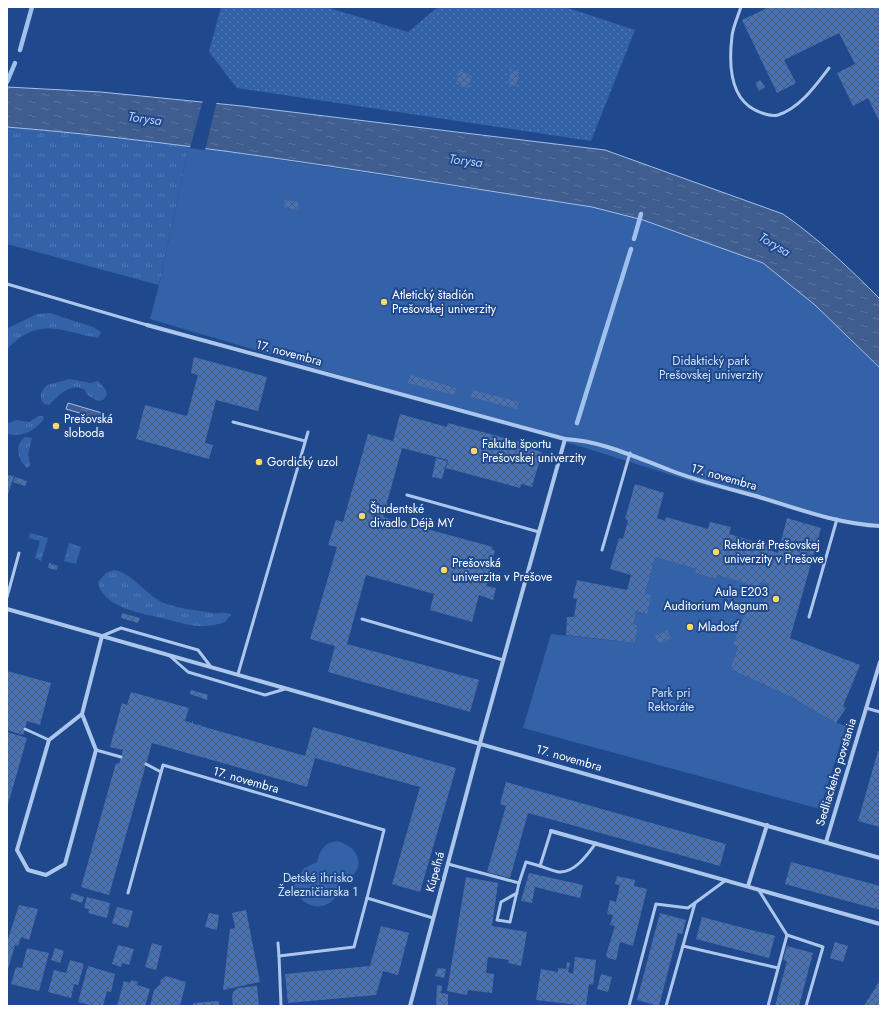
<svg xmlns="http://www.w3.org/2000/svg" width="887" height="1013" viewBox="0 0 887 1013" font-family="Jost,sans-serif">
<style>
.grass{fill:url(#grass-tufts)}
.park{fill:#3362a9}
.garden{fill:url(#garden-dots)}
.water{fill:url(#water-ripples);stroke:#a0c0ed}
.pier{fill:#1f498c}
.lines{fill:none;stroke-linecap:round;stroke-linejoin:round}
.stream{stroke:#a0c0ed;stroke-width:4.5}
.building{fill:url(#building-cross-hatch)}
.lane{stroke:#acc6ec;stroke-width:3}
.street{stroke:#acc6ec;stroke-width:4}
.poi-dot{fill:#fad86c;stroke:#1f498c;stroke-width:1.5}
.labels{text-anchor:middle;stroke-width:4;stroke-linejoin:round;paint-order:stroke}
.poi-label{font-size:12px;fill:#fff;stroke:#1f498c;text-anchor:start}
.street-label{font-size:12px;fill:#fff;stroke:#1f498c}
.park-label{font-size:12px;fill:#d1e1f9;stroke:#1f498c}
.water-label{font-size:13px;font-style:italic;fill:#b8d0f3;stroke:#1f498c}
</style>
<defs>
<pattern id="grass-tufts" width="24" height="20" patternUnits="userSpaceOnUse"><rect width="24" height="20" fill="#3362a9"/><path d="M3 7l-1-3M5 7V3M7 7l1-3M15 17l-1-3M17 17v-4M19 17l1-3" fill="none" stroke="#527ab6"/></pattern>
<pattern id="garden-dots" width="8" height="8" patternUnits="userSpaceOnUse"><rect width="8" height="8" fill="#3362a9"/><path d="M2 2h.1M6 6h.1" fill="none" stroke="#527ab6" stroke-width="1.8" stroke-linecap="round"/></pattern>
<pattern id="water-ripples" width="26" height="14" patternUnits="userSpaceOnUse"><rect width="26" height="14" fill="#3f5d8e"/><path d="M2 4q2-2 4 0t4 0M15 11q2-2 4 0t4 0" fill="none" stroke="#5c759f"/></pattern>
<pattern id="building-cross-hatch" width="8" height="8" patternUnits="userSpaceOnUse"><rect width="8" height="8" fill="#4872b3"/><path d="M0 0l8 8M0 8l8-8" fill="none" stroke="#4a5d7a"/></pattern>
</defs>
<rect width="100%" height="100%" fill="#1f498c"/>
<g class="grass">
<path d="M 7,127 L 77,133 L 189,146 L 159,285 L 7,244 Z"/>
<path d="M 50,313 L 93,327 L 101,332 L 98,338 C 61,331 38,316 7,349 L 8,328 L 37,314 Z"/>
<path d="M 70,379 L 90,383 L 98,381 L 106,390 L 107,395 L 103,400 L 98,401 L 87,395 L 85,390 C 71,381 58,396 49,405 L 44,404 C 38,396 41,392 47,385 Z"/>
<path d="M 39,416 L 43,416 L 44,419 C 33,432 23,437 7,434 L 7,422 L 9,423 L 16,420 L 29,422 Z"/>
<path d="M 25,437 L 32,438 L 28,454 L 30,465 L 27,468 C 18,460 14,445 25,437 Z"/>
<path d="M 30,533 L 48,538 L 41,561 L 35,558 L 40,541 L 29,538 Z"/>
<path d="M 69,543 L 81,547 L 76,564 L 64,561 Z"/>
<path d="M 113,570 C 131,571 145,595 164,603 C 180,609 196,610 213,613 C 219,614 225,611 231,615 L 225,622 C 219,624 211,626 204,626 C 189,627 176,621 162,618 C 143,614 101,607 98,582 L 106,573 Z"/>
</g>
<g class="park">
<path d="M 189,146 L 592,207 L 643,220 L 763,263 L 815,305 L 880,368 L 880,528 L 700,484 L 563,441 L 150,319 L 159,285 Z"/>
<path d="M 655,557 L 696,569 L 695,573 L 716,579 L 717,575 L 759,586 L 761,582 L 769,584 L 761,611 L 747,606 L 742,608 L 745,613 L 733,644 L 738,647 L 730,669 L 791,697 L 836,723 L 846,726 L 820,809 L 523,728 L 551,634 L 635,643 L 638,625 L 634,624 L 636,611 L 646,614 L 645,594 Z"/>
<path d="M 337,841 C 362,847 368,874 341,880 C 339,913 301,916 294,884 L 304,868 L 317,862 C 320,850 324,843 337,841 Z"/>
</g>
<path class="garden" d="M 221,7 L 326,7 L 408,32 L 438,7 L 565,7 L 635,30 L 591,141 L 237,88 L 209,52 Z"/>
<g class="water">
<path d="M 7,87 L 101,92 L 242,106 L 605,150 L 783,214 C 819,239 849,268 880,299 L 880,368 L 815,305 L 763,263 L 643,220 L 592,207 C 398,177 203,143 7,127 Z"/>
<path d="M 68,403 L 102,413 L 100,419 L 66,409 Z"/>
</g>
<path class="pier" d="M 203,100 L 217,101 L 205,150 L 190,148 Z"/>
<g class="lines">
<g class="stream">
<path d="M 20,50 L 32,7"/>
<path d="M 7,82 L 15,63"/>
<path d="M 634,239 L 641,214"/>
<path d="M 577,423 L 631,249"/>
</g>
</g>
<g class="building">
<path d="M 769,7 L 880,7 L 880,123 L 868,98 L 853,106 L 837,73 L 855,64 L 839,33 L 784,60 L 796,83 L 777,93 L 742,20 Z"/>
<path d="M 511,70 L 519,72 L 516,86 L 508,84 Z"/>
<path d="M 460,71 L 472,76 L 468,88 L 456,84 Z"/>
<path d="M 760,80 L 765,87 L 759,91 L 755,83 Z"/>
<path d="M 285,200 L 299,202 L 298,210 L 284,207 Z"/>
<path d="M 194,357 L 267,377 L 258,411 L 216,400 L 205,443 L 213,445 L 209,459 L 136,439 L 145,405 L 187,416 L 198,375 L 191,373 Z"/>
<path d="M 410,375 L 456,388 L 454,395 L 408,383 Z"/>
<path d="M 473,390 L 519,402 L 517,409 L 471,397 Z"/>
<path d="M 400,414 L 447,427 L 448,423 L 532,445 L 531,449 L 542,452 L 532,487 L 521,484 L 520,488 L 446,468 L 448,460 L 402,448 L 383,517 L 493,547 L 492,550 L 495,550 L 486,586 L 496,588 L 493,600 L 479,595 L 472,622 L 430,610 L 434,594 L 366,575 L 347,644 L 479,680 L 470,712 L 328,672 L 335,646 L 310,639 L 337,547 L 328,545 L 336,520 L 343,522 L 368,434 L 393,441 Z"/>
<path d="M 436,458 L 447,461 L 442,479 L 432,477 Z"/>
<path d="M 7,475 L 14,476 L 7,497 Z"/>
<path d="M 15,477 L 27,481 L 25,486 L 13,482 Z"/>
<path d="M 635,484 L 664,493 L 657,518 L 665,521 L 666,517 L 708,529 L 710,522 L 731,527 L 729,534 L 770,546 L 769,550 L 778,553 L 787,518 L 821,528 L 790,638 L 860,665 L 843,706 L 846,708 L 836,723 L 791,697 L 730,669 L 738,647 L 733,644 L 745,613 L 742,608 L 746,606 L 761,611 L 769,584 L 761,582 L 759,587 L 717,575 L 716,579 L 695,573 L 696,569 L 655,557 L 645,594 L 651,595 L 647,614 L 636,611 L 634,624 L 638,625 L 635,643 L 566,635 L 567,617 L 574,617 L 577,599 L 573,598 L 577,580 L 627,590 L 631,575 L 610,569 L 619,538 L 623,539 L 628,520 L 625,519 Z"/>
<path d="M 49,563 L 58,566 L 57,570 L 48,568 Z"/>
<path d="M 122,613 L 140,618 L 138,623 L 121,618 Z"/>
<path d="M 667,630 L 671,638 L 659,644 L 655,636 Z"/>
<path d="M 7,671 L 51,683 L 40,725 L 27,721 L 23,735 L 7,730 Z"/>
<path d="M 191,690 L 208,695 L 207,700 L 190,694 Z"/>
<path d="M 131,692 L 189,708 L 185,721 L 192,723 L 193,720 L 193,724 L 200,725 L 200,724 L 201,726 L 305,756 L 313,727 L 456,768 L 420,892 L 392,884 L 420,787 L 315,758 L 307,787 L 152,743 L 109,895 L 81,887 L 116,763 L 119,764 L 123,750 L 110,747 L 122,703 L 127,705 Z"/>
<path d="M 7,732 L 27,738 L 7,808 Z"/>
<path d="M 878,751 L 880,751 L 880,827 L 858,821 Z"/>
<path d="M 506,782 L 726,844 L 720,866 L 528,813 L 510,878 L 487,872 L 506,806 L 500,804 Z"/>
<path d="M 791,862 L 880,886 L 880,910 L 785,884 Z"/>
<path d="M 529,873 L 583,885 L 580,898 L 535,887 L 532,903 L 521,901 Z"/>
<path d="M 617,876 L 635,880 L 634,886 L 647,889 L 633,946 L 620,942 L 616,960 L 608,958 L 606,955 L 615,926 L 610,925 L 613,915 L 607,914 L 610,900 L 616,902 L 620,885 L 615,884 Z"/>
<path d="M 466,877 L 498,883 L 492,926 L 527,932 L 521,966 L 508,963 L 509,960 L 488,957 L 486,973 L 494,974 L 492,993 L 468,990 L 467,995 L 447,991 Z"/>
<path d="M 72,893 L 84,897 L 82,903 L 70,899 Z"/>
<path d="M 87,897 L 110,903 L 107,918 L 88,913 L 89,909 L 84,908 Z"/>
<path d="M 19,905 L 38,909 L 29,940 L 21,937 L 18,946 L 15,945 L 7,973 L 7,942 Z"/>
<path d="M 117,907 L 133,911 L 128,928 L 112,923 Z"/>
<path d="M 246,910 L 260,982 L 223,990 L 230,929 L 235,928 L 232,913 Z"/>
<path d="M 209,913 L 219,915 L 217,930 L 205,927 Z"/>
<path d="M 660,913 L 686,920 L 682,934 L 678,933 L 659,1006 L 637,1000 Z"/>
<path d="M 702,917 L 775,936 L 769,958 L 696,939 Z"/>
<path d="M 381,926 L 409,933 L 398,975 L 383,971 L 376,995 L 288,1003 L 285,974 L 370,966 Z"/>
<path d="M 835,942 L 848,946 L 843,962 L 830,958 Z"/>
<path d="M 152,943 L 162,946 L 156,970 L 145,967 Z"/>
<path d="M 118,945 L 134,949 L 129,965 L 122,963 L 121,967 L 112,964 Z"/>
<path d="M 787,946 L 813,953 L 799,1006 L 775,1006 L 787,961 L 783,960 Z"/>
<path d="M 27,948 L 49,953 L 39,991 L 11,984 L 16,967 L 22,968 Z"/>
<path d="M 55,948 L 64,951 L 60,963 L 51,960 Z"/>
<path d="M 575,957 L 596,960 L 593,985 L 589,984 L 586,1006 L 536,1000 L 541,969 L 558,972 L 558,968 L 566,969 L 567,962 L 570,963 L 568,972 L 573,974 Z"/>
<path d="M 70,960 L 84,964 L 78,985 L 74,984 L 71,998 L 48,992 L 54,970 L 66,973 Z"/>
<path d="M 88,966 L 115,974 L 111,992 L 107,991 L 103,1006 L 94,1006 L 78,1002 Z"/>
<path d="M 438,968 L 446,969 L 444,978 L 435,976 Z"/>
<path d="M 601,974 L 612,977 L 608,992 L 597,989 Z"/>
<path d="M 166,976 L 186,982 L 180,1006 L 150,1006 L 154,990 L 161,983 L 160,981 Z"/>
<path d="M 131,980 L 138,982 L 137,985 L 150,989 L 145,1006 L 117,1006 L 124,981 L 130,983 Z"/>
<path d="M 880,980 L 880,1006 L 864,1006 Z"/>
<path d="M 437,985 L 442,986 L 441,993 L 448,994 L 448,1006 L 436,1006 Z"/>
<path d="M 257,986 L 259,1006 L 233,1006 L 232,998 L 233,992 L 238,988 Z"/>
<path d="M 219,1001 L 219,1006 L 193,1006 L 193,1003 Z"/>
</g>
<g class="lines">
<g class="lane">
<path d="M 741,7 C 738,16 733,27 732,36 C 729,61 729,97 755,110 C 762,113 770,117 778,115 C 800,108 816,85 829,68"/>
<path d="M 7,284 L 147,325"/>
<path d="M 233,422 L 305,441"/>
<path d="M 407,495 L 539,532"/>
<path d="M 602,550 L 630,453"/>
<path d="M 7,597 L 19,553"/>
<path d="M 809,617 L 837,519"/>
<path d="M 362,619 L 503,660"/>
<path d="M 102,636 L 121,628 L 198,650 L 211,667"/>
<path d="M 171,657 L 188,672 L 265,695 L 285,689"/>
<path d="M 238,674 L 308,432"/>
<path d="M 866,708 L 880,712"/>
<path d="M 25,729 L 49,740"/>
<path d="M 96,750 L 121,757"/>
<path d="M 146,764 L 161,772"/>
<path d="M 551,831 L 540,866 C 546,868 553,871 559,872 C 575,873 588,854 596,843"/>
<path d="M 448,864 L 519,883 L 526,862 L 540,866"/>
<path d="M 758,889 L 787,935 L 823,947 L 806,1006"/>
<path d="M 128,893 L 163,765 L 384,830 L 367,898 L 433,918"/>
<path d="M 517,893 L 501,902 L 497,920 L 510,922 L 519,883"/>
<path d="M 278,943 L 279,956"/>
<path d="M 683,946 L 778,968"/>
<path d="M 281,1006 L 279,956 L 354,947 L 367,898"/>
<path d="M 629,1006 L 656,904 L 688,908 L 726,880"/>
<path d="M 666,1006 L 695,903"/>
<path d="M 768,1006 L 787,935"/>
</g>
<g class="street">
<path d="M 147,325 L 565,439 L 480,743 L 410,1006"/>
<path d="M 565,439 C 603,441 637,458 672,471 C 701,482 730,489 759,497 C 798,509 839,524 880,526"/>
<path d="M 7,609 L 880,858"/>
<path d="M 82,714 L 49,740 L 17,850 L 28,870 L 46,875 L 65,864 L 96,750 L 82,714 L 102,636"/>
<path d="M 551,831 L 880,924"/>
<path d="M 826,842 L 880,662"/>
<path d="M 748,886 L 767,825"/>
</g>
</g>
<g class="poi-dot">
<circle cx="384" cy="302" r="4"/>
<circle cx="56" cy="426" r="4"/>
<circle cx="474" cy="451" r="4"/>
<circle cx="259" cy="462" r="4"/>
<circle cx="362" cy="516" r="4"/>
<circle cx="716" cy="552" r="4"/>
<circle cx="444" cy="570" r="4"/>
<circle cx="776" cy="599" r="4"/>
<circle cx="690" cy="627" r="4"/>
</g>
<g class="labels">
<g class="poi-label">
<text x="392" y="299">Atletický štadión<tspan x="392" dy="14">Prešovskej univerzity</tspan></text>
<text x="64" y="423">Prešovská<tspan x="64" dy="14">sloboda</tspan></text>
<text x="482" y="448">Fakulta športu<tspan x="482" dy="14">Prešovskej univerzity</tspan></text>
<text x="267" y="466">Gordický uzol</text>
<text x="370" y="513">Študentské<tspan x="370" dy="14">divadlo Déjà MY</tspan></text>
<text x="724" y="549">Rektorát Prešovskej<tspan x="724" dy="14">univerzity v Prešove</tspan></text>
<text x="452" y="567">Prešovská<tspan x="452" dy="14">univerzita v Prešove</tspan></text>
<text x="768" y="596" text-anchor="end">Aula E203<tspan x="768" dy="14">Auditorium Magnum</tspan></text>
<text x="698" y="631">Mladosť</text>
</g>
<g class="street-label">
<text transform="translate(289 353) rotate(15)" y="4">17. novembra</text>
<text transform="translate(724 477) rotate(16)" y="4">17. novembra</text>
<text transform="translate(569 758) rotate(16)" y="4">17. novembra</text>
<text transform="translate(836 772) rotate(-73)" y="4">Sedliackeho povstania</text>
<text transform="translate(246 780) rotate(16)" y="4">17. novembra</text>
<text transform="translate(435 872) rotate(-75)" y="4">Kúpeľná</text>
</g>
<g class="park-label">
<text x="711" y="365">Didaktický park<tspan x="711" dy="14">Prešovskej univerzity</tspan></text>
<text x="671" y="697">Park pri<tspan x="671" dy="14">Rektoráte</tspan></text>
<text x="318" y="882">Detské ihrisko<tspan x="318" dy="14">Železničiarska 1</tspan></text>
</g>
<g class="water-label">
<text transform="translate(145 118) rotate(8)" y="5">Torysa</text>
<text transform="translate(466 160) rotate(7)" y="5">Torysa</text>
<text transform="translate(775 244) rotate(31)" y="5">Torysa</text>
</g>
</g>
<rect width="887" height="1013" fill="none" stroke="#ffffff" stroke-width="16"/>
</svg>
